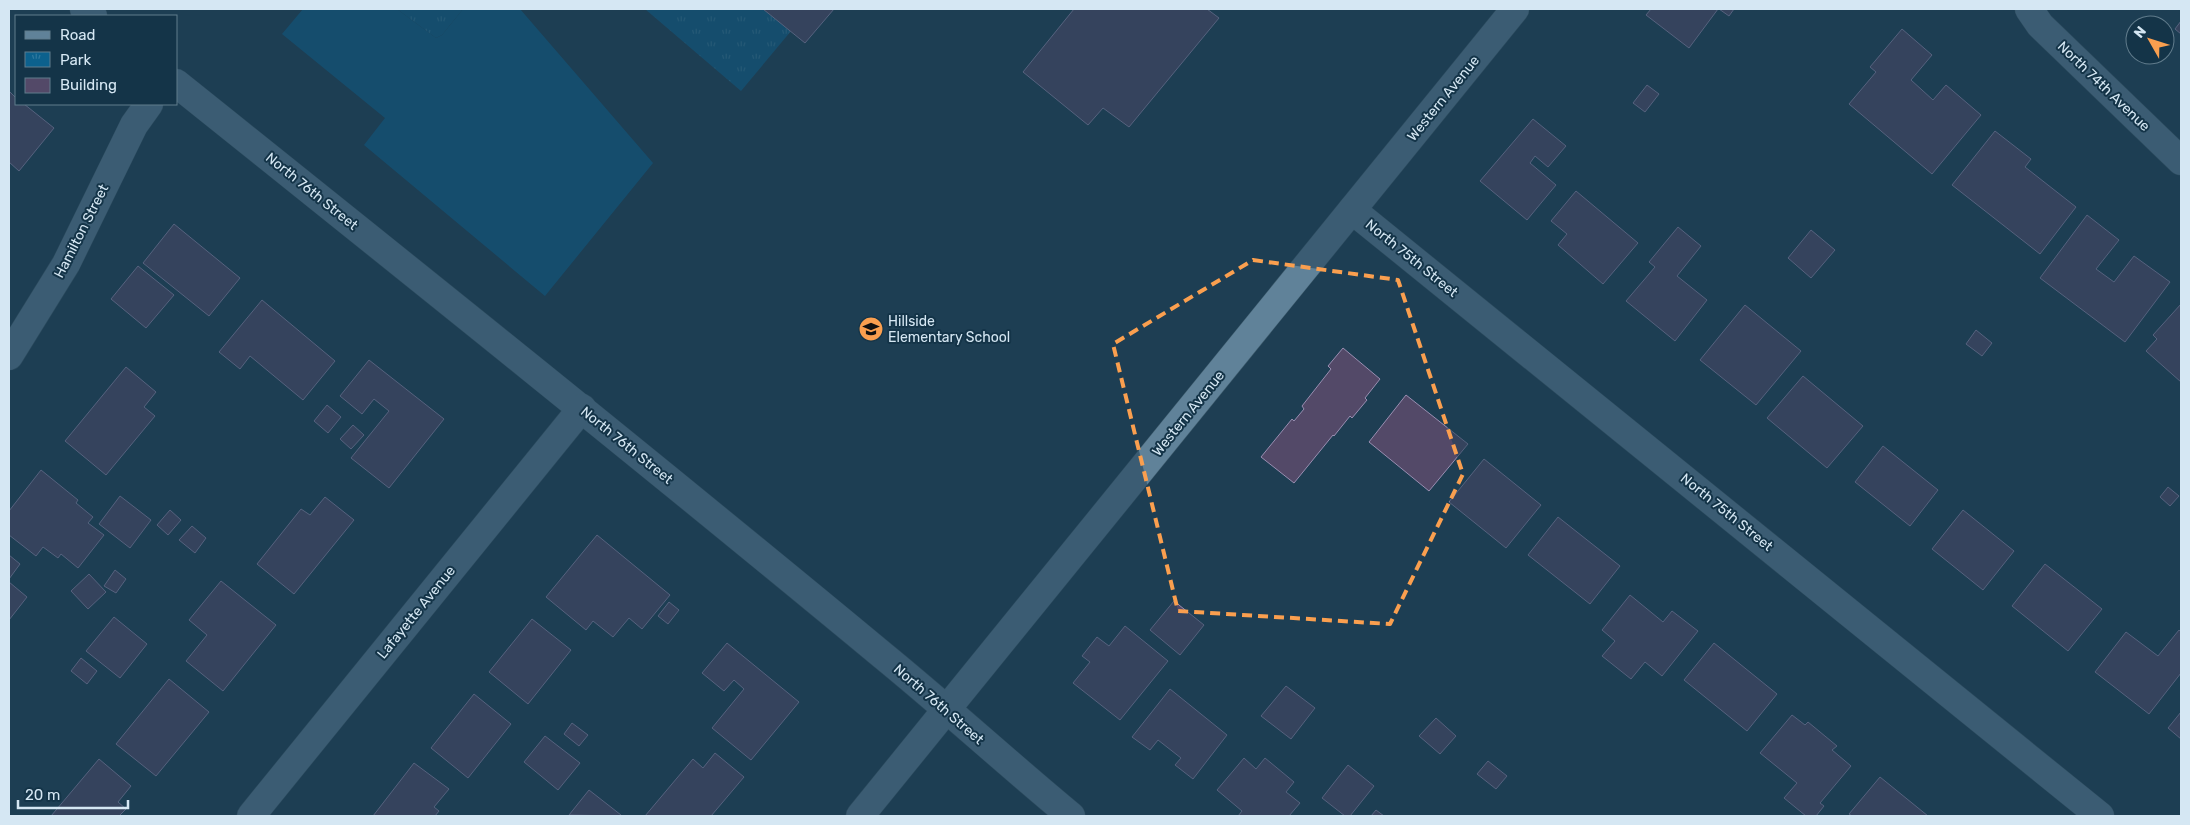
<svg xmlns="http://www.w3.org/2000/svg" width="2190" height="825" viewBox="0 0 2190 825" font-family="Rubik,sans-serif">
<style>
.grass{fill:#0c618d}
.park{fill:url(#park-tufts)}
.building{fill:#534968;stroke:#998eb1}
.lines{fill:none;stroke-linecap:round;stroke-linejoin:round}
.minor-casing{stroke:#3e5b6c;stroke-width:29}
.minor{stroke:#608299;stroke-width:28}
.marked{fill:none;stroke:#fa9f4f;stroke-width:4;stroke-dasharray:10 6;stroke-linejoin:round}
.labels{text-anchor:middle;stroke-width:4;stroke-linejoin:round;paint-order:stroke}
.street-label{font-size:14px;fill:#d5e7f3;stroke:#143448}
.poi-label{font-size:14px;fill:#d5e7f3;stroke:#143448;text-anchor:start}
</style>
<defs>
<pattern id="park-tufts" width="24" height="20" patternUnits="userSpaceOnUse" patternTransform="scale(1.25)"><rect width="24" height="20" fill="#0c618d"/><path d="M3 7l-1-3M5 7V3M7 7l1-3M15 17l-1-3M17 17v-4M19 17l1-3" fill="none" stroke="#2e789e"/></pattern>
</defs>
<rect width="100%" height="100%" fill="#1e3e53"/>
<path class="grass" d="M 303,9 L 397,9 L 436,38 L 442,35 L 463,9 L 520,9 L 653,163 L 545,296 L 364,145 L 385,118 L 282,34 Z"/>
<g class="park">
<path d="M 397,9 L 463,9 L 442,35 L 436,38 Z"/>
<path d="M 645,9 L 763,9 L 791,31 L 741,91 Z"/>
</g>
<g class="building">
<path d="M 763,9 L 834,9 L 805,43 Z"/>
<path d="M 1074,9 L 1207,9 L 1219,18 L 1129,127 L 1103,108 L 1088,125 L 1023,72 Z"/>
<path d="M 1651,9 L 1718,9 L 1689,48 L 1646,15 Z"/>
<path d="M 1719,9 L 1734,9 L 1729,16 Z"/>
<path d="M 2181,21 L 2181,34 L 2175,29 Z"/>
<path d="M 1902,29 L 1932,55 L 1911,80 L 1933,100 L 1946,85 L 1981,115 L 1932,174 L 1849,104 L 1876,72 L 1870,67 Z"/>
<path d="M 1647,85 L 1659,94 L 1645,112 L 1633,103 Z"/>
<path d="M 9,91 L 16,98 L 16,104 L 24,104 L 54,128 L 19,171 L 9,162 Z"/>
<path d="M 1533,119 L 1566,146 L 1548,167 L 1535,156 L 1530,163 L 1556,185 L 1527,220 L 1480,181 Z"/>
<path d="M 1995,131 L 2031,159 L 2025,167 L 2076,207 L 2040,254 L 1952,185 Z"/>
<path d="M 1576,191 L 1638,243 L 1603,284 L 1558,245 L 1567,234 L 1551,221 Z"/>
<path d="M 2087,215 L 2119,240 L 2096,269 L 2114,282 L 2134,256 L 2170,282 L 2125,342 L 2040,278 Z"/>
<path d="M 174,224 L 240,278 L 209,316 L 143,263 Z"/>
<path d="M 1678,227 L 1701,246 L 1677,276 L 1707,300 L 1675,341 L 1626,301 L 1655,267 L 1649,262 Z"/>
<path d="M 1811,230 L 1835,250 L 1811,278 L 1788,258 Z"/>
<path d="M 138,266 L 174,295 L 146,328 L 111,299 Z"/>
<path d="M 262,300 L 335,361 L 303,400 L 250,356 L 240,369 L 219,352 Z"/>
<path d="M 2181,304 L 2181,382 L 2146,351 L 2157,339 L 2153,335 Z"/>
<path d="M 1745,305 L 1801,351 L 1756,405 L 1700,360 Z"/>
<path d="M 1976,330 L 1992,343 L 1982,356 L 1966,344 Z"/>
<path d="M 1343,348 L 1380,379 L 1365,398 L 1367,400 L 1352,418 L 1350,416 L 1334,436 L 1333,435 L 1294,483 L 1261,457 L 1292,419 L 1294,421 L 1304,409 L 1302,406 L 1331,369 L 1328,366 Z"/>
<path d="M 369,360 L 444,419 L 389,488 L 351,458 L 389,411 L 374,399 L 362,414 L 340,396 Z"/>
<path d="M 126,367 L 156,392 L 144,407 L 155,416 L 106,475 L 65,441 Z"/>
<path d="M 1803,376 L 1863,426 L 1827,468 L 1767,418 Z"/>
<path d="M 1406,395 L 1468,444 L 1429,491 L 1369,442 Z"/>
<path d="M 327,405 L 341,417 L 328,433 L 314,421 Z"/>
<path d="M 353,425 L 364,435 L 351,449 L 340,439 Z"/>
<path d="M 1883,446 L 1938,490 L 1910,526 L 1855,482 Z"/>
<path d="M 1484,459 L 1541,505 L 1506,548 L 1449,502 Z"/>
<path d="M 41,470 L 78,500 L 76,503 L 93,517 L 88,523 L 104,535 L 78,568 L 61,554 L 58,558 L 43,547 L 36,556 L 9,535 L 9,511 Z"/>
<path d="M 2168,487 L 2179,496 L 2170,506 L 2160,497 Z"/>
<path d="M 120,496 L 151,520 L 130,548 L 99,524 Z"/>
<path d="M 325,497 L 354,520 L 294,594 L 257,564 L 301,509 L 310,515 Z"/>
<path d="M 170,510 L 181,520 L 168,535 L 157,525 Z"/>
<path d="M 1963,510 L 2014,551 L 1983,590 L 1932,549 Z"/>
<path d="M 1558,517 L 1620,566 L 1590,604 L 1528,555 Z"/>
<path d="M 192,526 L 206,538 L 195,553 L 179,540 Z"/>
<path d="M 597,535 L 670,595 L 642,629 L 629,618 L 613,637 L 593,621 L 586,630 L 546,597 Z"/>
<path d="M 9,555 L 20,564 L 9,579 Z"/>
<path d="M 2045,564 L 2102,609 L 2068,651 L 2012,606 Z"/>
<path d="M 115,570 L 126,579 L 116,593 L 104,586 Z"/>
<path d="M 89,574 L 106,592 L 88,609 L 71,591 Z"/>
<path d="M 221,581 L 276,625 L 223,691 L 186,661 L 207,635 L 189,620 Z"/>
<path d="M 9,582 L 27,597 L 9,620 Z"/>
<path d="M 1630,595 L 1663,622 L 1672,611 L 1698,631 L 1662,676 L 1645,662 L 1631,679 L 1602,656 L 1615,641 L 1602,630 Z"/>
<path d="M 1174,601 L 1204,625 L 1180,655 L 1150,630 Z"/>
<path d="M 669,602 L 679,610 L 668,624 L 658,616 Z"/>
<path d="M 114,617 L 147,644 L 120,678 L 86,651 Z"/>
<path d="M 532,619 L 571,650 L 528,704 L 489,672 Z"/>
<path d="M 1125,626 L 1168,661 L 1120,720 L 1073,683 L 1090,662 L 1082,656 L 1097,637 L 1109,646 Z"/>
<path d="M 2179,630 L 2181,632 L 2181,673 L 2149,714 L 2095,672 L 2126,632 L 2158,656 Z"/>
<path d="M 727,643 L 799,702 L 751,760 L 712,728 L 744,689 L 734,680 L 724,691 L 702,673 Z"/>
<path d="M 1714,643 L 1777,694 L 1747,731 L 1684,680 Z"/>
<path d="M 81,658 L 97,671 L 87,684 L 71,671 Z"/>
<path d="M 169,679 L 209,712 L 156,776 L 116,744 Z"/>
<path d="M 1286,686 L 1315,708 L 1291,739 L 1261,716 Z"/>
<path d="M 1170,689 L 1227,735 L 1193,779 L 1175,765 L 1181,758 L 1158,740 L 1150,750 L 1132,737 Z"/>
<path d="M 474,694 L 511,724 L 468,778 L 431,748 Z"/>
<path d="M 2181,712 L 2181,739 L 2168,728 Z"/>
<path d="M 1792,715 L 1805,725 L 1808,722 L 1837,746 L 1832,750 L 1851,766 L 1820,803 L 1824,806 L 1816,816 L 1806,816 L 1784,798 L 1797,783 L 1760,753 Z"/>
<path d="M 1436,718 L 1456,736 L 1440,754 L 1419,736 Z"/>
<path d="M 572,723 L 588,735 L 579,746 L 564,734 Z"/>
<path d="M 545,736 L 580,763 L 558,790 L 524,762 Z"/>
<path d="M 715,753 L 744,777 L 711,816 L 645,816 L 693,759 L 703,768 Z"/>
<path d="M 1244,758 L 1256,769 L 1265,758 L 1294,782 L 1286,792 L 1300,803 L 1289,816 L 1238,816 L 1242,811 L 1217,790 Z"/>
<path d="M 99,759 L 131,786 L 118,802 L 126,809 L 119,816 L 51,816 Z"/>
<path d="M 1488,761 L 1507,776 L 1496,789 L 1477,774 Z"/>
<path d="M 414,763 L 449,789 L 434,807 L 439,811 L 435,816 L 373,816 Z"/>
<path d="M 1348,765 L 1374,786 L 1350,816 L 1345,816 L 1322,798 Z"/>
<path d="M 1880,777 L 1928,816 L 1852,816 L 1849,814 Z"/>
<path d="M 589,790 L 621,815 L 620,816 L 569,815 Z"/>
<path d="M 1376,810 L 1384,816 L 1371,816 Z"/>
</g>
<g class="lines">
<defs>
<g id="minor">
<path d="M 84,9 L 93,16"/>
<path d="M 2029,9 L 2040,25 L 2181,161"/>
<path d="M 176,83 C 412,272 648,461 881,654 C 946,707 1007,763 1071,816"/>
<path d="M 1352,210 L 2100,816"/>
<path d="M 9,356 L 66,264 L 134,125 L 149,104"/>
<path d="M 251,816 L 582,408"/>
<path d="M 860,816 L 1515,9"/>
</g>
</defs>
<use href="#minor" class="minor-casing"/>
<use href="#minor" class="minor"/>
</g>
<path d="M0 0H2190V825H0ZM 1253,260 L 1398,280 L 1463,474 L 1390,624 L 1178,611 L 1113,344 Z" fill="#1e3e53" fill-opacity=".55" fill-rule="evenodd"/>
<path class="marked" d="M 1253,260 L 1398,280 L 1463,474 L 1390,624 L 1178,611 L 1113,344 Z"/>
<defs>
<symbol id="school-disc" viewBox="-11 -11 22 22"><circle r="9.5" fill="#fa9f4f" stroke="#143448"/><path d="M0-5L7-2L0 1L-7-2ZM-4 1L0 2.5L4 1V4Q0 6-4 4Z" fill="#111"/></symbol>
</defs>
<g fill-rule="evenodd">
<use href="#school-disc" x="857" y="315" width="28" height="28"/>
</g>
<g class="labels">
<g class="street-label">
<text transform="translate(2104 86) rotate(44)" y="5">North 74th Avenue</text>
<text transform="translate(1443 98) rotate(-51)" y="5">Western Avenue</text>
<text transform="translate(312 191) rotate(39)" y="5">North 76th Street</text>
<text transform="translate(81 231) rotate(-63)" y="5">Hamilton Street</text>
<text transform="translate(1412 258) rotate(39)" y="5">North 75th Street</text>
<text transform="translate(1188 413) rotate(-51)" y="5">Western Avenue</text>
<text transform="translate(627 445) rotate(39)" y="5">North 76th Street</text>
<text transform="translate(1727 512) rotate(39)" y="5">North 75th Street</text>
<text transform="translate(416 612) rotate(-51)" y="5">Lafayette Avenue</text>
<text transform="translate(939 704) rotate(41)" y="5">North 76th Street</text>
</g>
<g class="poi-label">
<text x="888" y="326">Hillside<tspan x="888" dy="16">Elementary School</tspan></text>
</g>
</g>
<rect width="2190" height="825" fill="none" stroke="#d5e7f3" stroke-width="20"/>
<rect x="15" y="15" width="162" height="90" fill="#143448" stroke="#617c8c"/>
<rect x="25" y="31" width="25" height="8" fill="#608299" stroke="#617c8c"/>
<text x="60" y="40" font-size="15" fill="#d5e7f3">Road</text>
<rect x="25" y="52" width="25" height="15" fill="url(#park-tufts)" stroke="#617c8c"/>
<text x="60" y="65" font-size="15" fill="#d5e7f3">Park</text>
<rect x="25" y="78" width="25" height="15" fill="#534968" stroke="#617c8c"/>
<text x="60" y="90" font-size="15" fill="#d5e7f3">Building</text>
<g transform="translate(2150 40) rotate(309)"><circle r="24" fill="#143448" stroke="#617c8c"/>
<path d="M0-4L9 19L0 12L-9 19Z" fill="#fa9f4f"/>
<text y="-8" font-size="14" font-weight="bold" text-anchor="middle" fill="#d5e7f3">N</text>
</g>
<path d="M18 800v8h110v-8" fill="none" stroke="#d5e7f3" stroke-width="2.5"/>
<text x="25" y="800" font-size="15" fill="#d5e7f3" stroke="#143448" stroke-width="4" paint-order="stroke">20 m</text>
</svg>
